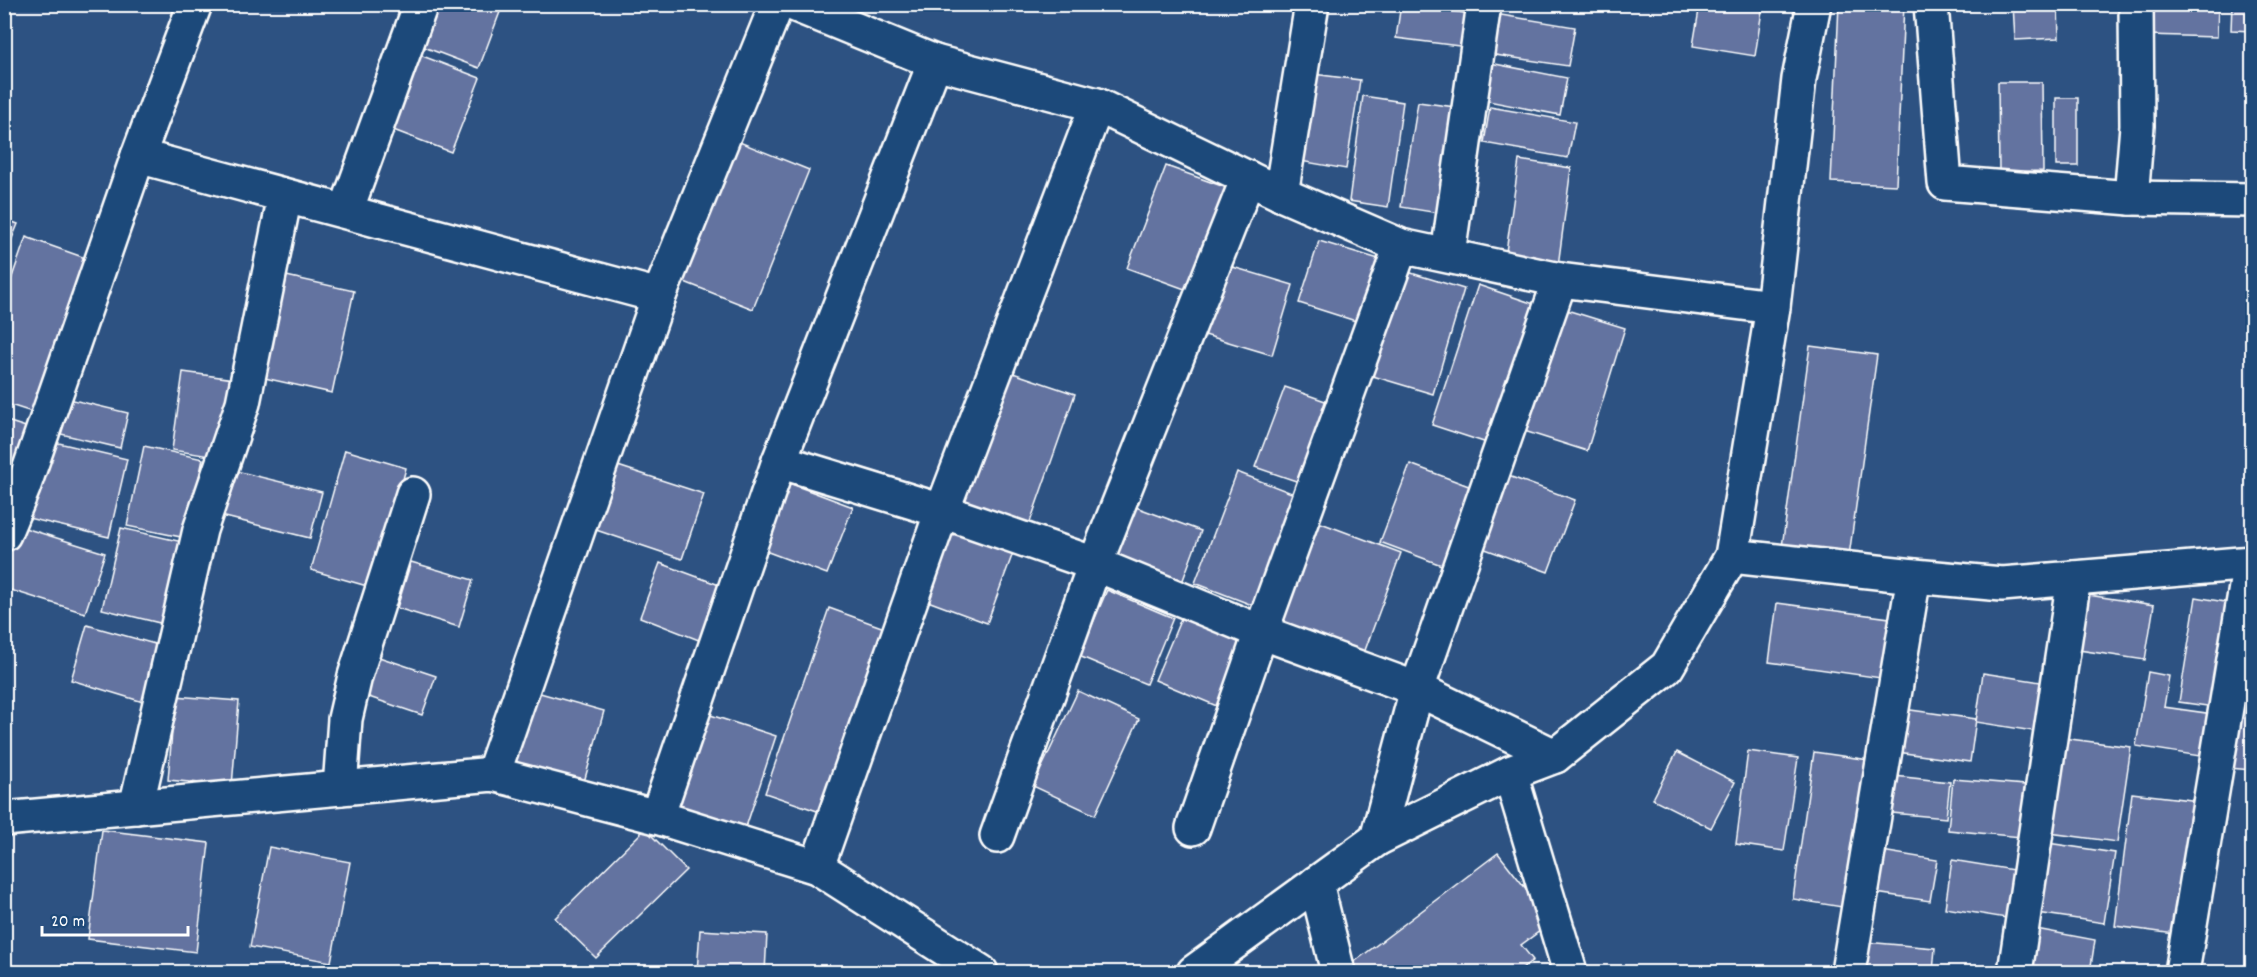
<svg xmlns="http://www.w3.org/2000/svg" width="2257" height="977" viewBox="0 0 2257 977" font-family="Dekko,sans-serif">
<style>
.building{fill:#6473a0;stroke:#fff;stroke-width:1.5}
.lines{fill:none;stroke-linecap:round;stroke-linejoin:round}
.street-casing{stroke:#fff;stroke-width:38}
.secondary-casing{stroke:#fff;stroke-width:38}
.street{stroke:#1f4a7a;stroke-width:33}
.secondary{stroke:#1f4a7a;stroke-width:33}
</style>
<rect width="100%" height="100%" fill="#2d5282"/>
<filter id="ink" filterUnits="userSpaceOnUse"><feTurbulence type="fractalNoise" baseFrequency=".0167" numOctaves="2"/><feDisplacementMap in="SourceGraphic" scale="12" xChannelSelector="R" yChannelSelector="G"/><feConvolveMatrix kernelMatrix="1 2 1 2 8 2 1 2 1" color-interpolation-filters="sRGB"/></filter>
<g filter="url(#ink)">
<g class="building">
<path d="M 431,4 L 503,4 L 479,68 L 416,44 Z"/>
<path d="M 1253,4 L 1306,4 L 1305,13 Z"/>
<path d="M 1401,4 L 1472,14 L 1467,47 L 1396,38 Z"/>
<path d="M 1700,4 L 1763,4 L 1755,56 L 1693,46 Z"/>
<path d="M 1839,4 L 1904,4 L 1896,185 L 1831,182 Z"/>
<path d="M 2013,4 L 2058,4 L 2059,38 L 2015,40 Z"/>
<path d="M 2149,4 L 2218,4 L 2217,37 L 2148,35 Z"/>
<path d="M 2232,4 L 2252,4 L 2252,31 L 2231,30 Z"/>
<path d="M 1495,14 L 1575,27 L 1568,66 L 1489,54 Z"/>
<path d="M 412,52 L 480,78 L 451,152 L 383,126 Z"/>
<path d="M 1490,63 L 1567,78 L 1560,115 L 1483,100 Z"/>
<path d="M 1313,74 L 1360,80 L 1346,169 L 1300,161 Z"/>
<path d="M 1998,82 L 2042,82 L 2043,171 L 1999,172 Z"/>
<path d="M 1363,96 L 1403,102 L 1388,207 L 1349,201 Z"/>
<rect x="2056" y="98" width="22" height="68"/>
<path d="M 1418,102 L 1455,107 L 1438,213 L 1401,207 Z"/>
<path d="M 1490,107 L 1575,122 L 1568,158 L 1484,143 Z"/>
<path d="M 732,139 L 809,170 L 753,309 L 677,279 Z"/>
<path d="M 1519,160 L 1571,168 L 1558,266 L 1505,259 Z"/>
<path d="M 1166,166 L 1230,189 L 1193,292 L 1127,268 Z"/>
<path d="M 4,219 L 18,224 L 4,258 Z"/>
<path d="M 26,237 L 91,260 L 38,414 L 4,403 L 4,300 Z"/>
<path d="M 1319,241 L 1382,260 L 1362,323 L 1299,303 Z"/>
<path d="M 1226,265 L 1293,285 L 1272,355 L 1205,335 Z"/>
<path d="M 1398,269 L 1464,289 L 1433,394 L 1366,374 Z"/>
<path d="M 282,275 L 354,291 L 332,393 L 260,377 Z"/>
<path d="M 1478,285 L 1540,306 L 1493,445 L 1432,425 Z"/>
<path d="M 1557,307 L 1625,328 L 1587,451 L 1518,429 Z"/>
<path d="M 1810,346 L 1877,355 L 1848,563 L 1781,554 Z"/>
<path d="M 183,372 L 234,379 L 222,458 L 172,450 Z"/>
<path d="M 1010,372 L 1075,394 L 1029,525 L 964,503 Z"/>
<path d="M 1285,387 L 1331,403 L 1302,483 L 1255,467 Z"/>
<path d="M 69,399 L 128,413 L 120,448 L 61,434 Z"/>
<path d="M 4,420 L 35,430 L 4,513 Z"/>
<path d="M 46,440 L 127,459 L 109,537 L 28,518 Z"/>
<path d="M 144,446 L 203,459 L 186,538 L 127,526 Z"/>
<path d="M 345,450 L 406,468 L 374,588 L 311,570 Z"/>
<path d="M 1410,464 L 1482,491 L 1452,569 L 1380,542 Z"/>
<path d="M 618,466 L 704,494 L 682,559 L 596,530 Z"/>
<path d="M 228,469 L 322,492 L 310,538 L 217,515 Z"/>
<path d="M 1237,472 L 1294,494 L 1252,605 L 1195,583 Z"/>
<path d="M 1503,474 L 1575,500 L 1548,572 L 1477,546 Z"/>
<path d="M 786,482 L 853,507 L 827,574 L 760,549 Z"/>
<path d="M 1133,506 L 1201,531 L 1180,588 L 1112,562 Z"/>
<path d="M 1313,520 L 1401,553 L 1364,653 L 1276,621 Z"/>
<path d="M 15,525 L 105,553 L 85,613 L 4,588 L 4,557 Z"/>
<path d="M 121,528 L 187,543 L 168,625 L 102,609 Z"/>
<path d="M 950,531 L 1013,553 L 987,623 L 925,600 Z"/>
<path d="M 411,562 L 473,580 L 459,627 L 397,608 Z"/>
<path d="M 660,563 L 730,589 L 709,644 L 640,617 Z"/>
<path d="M 1107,590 L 1173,618 L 1146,684 L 1079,656 Z"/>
<path d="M 2088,595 L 2154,605 L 2145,660 L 2079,650 Z"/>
<path d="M 2196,597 L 2231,603 L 2214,707 L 2179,702 Z"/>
<path d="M 1777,603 L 1897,619 L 1888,679 L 1769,662 Z"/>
<path d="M 829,608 L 887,629 L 823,813 L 765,793 Z"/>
<path d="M 1182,616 L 1245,641 L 1219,707 L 1155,680 Z"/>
<path d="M 87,625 L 169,648 L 153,705 L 71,680 Z"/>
<path d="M 373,655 L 436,676 L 422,715 L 360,694 Z"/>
<path d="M 2148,672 L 2169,676 L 2164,707 L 2213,714 L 2206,757 L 2136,746 Z"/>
<path d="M 1983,673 L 2053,684 L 2045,733 L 1976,722 Z"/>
<path d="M 2240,679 L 2252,680 L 2252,770 L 2229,768 Z"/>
<path d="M 533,691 L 604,711 L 584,782 L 514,763 Z"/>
<path d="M 1078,691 L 1139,719 L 1095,815 L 1033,786 Z"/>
<path d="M 175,696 L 239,701 L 232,786 L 168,780 Z"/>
<path d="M 1896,708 L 1976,719 L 1970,762 L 1890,751 Z"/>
<path d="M 701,712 L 776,736 L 743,836 L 668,812 Z"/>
<path d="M 2055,737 L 2131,747 L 2117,842 L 2042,832 Z"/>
<path d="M 1748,751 L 1798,758 L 1784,851 L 1736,844 Z"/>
<path d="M 1677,752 L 1735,782 L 1711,828 L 1653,799 Z"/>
<path d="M 1814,752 L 1876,761 L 1854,909 L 1793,899 Z"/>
<path d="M 1885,775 L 1950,782 L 1946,818 L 1881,812 Z"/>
<path d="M 1953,779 L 2025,785 L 2021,837 L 1948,830 Z"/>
<path d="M 2132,793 L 2199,801 L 2182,935 L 2115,926 Z"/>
<path d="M 645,829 L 686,870 L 596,958 L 555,918 Z"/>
<path d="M 102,830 L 209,843 L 196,952 L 88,939 Z"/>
<path d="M 2041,842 L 2115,853 L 2104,923 L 2031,912 Z"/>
<path d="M 269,847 L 350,862 L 331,962 L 250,947 Z"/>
<path d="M 1876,850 L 1937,860 L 1930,901 L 1869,892 Z"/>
<path d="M 1498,853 L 1552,922 L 1521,945 L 1533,960 L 1517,972 L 1341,972 Z"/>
<path d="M 1952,860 L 2020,871 L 2012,919 L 1945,908 Z"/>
<path d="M 2031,928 L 2095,940 L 2090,972 L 2041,972 L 2023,969 Z"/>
<path d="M 700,930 L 767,934 L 765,972 L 697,972 Z"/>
<path d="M 1865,942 L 1935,948 L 1933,972 L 1862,972 Z"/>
</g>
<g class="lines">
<defs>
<g id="street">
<path d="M 793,4 L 935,62 L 1097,105 L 1281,194 L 1401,246 L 1560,280 L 1773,307"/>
<path d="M 1931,4 L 1945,183 L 2131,198 L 2252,200"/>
<path d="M 138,156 L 659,296"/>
<path d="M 1281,194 L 1312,4"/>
<path d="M 2131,198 L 2137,126 L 2136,4"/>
<path d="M 346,211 L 421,4"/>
<path d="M 1448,254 L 1484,4"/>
<path d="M 779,461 L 942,511 L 1095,564 L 1261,632 L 1417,689 L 1555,756"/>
<path d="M 4,534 L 23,488 L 138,156 L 195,4"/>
<path d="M 1732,556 L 1914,576 L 2002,584 L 2252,563"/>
<path d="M 1510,773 L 1570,972"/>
<path d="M 493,774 L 659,296 L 777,4"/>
<path d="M 340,788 L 345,719 L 355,676 L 413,494"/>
<path d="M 136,807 L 200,530 L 243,403 L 285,196"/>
<path d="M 657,817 L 779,461 L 935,62"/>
<path d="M 1193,828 L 1261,632 L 1401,246"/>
<path d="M 997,836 L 1095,564 L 1248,178"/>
<path d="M 1377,839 L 1417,689 L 1560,280"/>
<path d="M 817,867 L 942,511 L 1097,105"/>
<path d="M 1316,883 L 1338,972"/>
<path d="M 1848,972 L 1914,576"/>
<path d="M 2015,972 L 2074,578"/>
<path d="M 2182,972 L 2250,563"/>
</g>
<g id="secondary">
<path d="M 4,819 L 493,774 L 657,817 L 817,867 L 981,972"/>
<path d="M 1194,972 L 1377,839 L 1510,773 L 1555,756 L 1667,667 L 1732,556 L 1773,307 L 1799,79 L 1814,4"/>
</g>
</defs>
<use href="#street" class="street-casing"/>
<use href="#secondary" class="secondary-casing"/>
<use href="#street" class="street"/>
<use href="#secondary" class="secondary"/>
</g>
</g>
<rect width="2257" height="977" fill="none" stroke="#1f4a7a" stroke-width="24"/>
<rect x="12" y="12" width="2233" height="953" fill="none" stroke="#fff" stroke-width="2" filter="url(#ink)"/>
<path d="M42 926v9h146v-9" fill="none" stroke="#ffffff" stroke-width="3"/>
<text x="51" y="926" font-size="18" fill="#ffffff" stroke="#1f4a7a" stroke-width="4.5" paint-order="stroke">20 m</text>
</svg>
